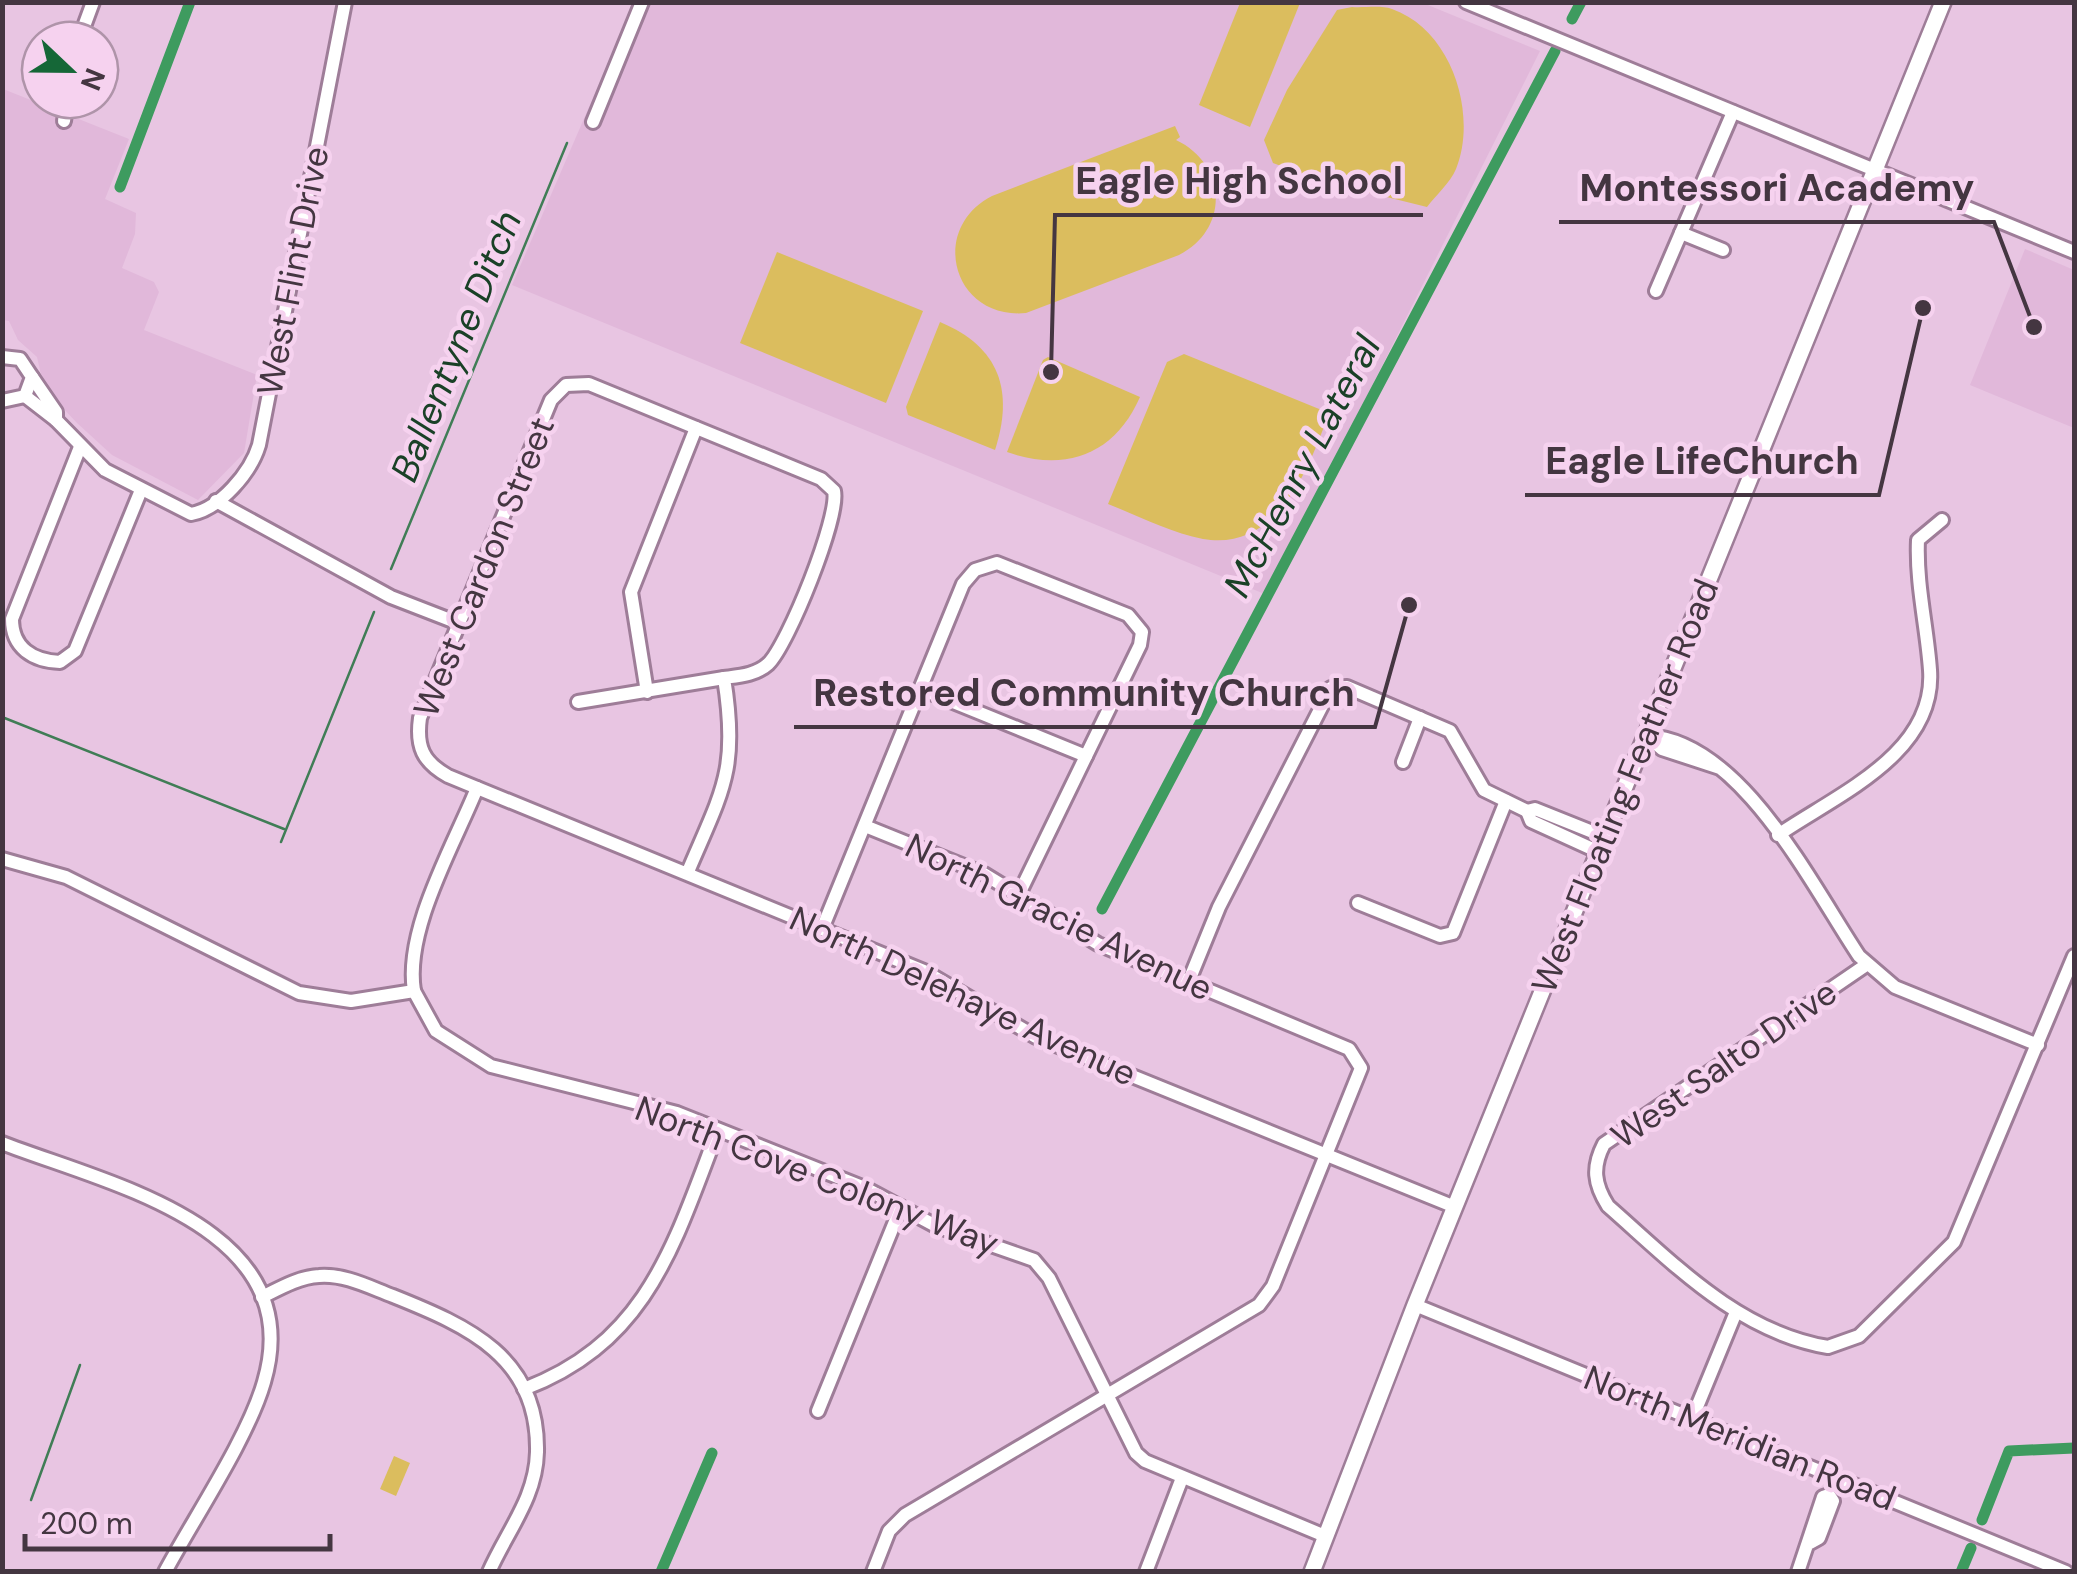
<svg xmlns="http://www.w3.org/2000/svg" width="2077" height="1574" viewBox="0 0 2077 1574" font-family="'DM Sans',sans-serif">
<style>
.built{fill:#e1b8da}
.green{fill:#dbbd5e}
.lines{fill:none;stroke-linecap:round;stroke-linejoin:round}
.stream{stroke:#407d56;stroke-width:2.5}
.canal{stroke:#3e9b5f;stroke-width:11}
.minor-casing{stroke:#9e7d98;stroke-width:18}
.major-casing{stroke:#9e7d98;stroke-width:20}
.minor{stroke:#fff;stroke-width:12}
.major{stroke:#fff;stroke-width:15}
.labels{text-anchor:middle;stroke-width:9;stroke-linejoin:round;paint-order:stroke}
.street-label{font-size:35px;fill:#443641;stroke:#f6d2ef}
.water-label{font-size:38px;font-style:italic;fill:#1a4127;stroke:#f6d2ef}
.leader{fill:none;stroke:#443641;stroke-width:4}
.callout-dot{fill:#443641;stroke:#f6d2ef;stroke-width:4}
.callout-label{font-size:38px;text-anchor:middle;font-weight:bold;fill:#443641;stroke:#f6d2ef;stroke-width:9;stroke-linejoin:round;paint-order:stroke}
</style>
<rect width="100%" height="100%" fill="#e8c5e2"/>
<g class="built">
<path d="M 634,3 L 1423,3 L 1540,51 L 1267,595 L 512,285 Z"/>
<path d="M 3,89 L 129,139 L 105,199 L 136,213 L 135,234 L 122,268 L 154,282 L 159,292 L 144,330 L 257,375 L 244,453 L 198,500 L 112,455 L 77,423 L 44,388 L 37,357 L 18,340 L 9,321 L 3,320 Z"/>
<path d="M 2025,249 L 2074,270 L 2074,428 L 1970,385 Z"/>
</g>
<g class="green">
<path d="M 1240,3 L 1300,3 L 1250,127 L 1199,105 Z"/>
<path d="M 1352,7 C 1364,8 1381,5 1392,9 C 1452,30 1478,114 1456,169 C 1450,183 1436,195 1427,207 L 1318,180 L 1273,163 L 1264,140 L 1287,90 L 1337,10 Z"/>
<path d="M 1175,126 L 1180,137 L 1176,140 C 1227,164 1230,229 1179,255 L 1026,313 C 953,320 928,229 992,196 Z"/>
<path d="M 777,252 L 923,311 L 886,403 L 740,343 Z"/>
<path d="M 940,322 C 1000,347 1014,391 995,450 L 908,415 L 906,407 Z"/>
<path d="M 1184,354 L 1329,413 C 1309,468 1278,552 1203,539 C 1171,533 1139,516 1108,504 L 1167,362 Z"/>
<path d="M 1048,357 L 1140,397 C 1115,454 1066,473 1007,452 L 1043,360 Z"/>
<path d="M 394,1456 L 410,1463 L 396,1496 L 380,1489 Z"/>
</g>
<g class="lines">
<g class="stream">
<path d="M 391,569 L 567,143"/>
<path d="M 2,717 L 284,829"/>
<path d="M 281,842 L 374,612"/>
<path d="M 31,1500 L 80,1365"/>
</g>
<g class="canal">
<path d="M 1572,19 L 1581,2"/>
<path d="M 120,187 L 190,2"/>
<path d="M 1102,909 L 1555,51"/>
<path d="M 1982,1520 L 2009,1451 L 2074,1448"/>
<path d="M 661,1572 L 712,1453"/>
<path d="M 1961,1572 L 1971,1548"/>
</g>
<defs>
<g id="minor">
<path d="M 1466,2 L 2074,252"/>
<path d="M 79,40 L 93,2"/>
<path d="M 64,121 L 67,100"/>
<path d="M 593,122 L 642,2"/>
<path d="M 1681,233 L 1723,250"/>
<path d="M 1656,291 L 1733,112"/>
<path d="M 2,357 L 20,359 L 32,377 L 25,396 L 2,401"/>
<path d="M 25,396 L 56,420 L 56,412 L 32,377"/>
<path d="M 56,420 L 105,470 L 191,514 C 220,509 251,472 259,445 L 345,2"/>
<path d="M 80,447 L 12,619 C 12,648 33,661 60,662 L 75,651 L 141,490"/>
<path d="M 216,501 L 391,597 L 458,623"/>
<path d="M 921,689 L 1086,756"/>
<path d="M 647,692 L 631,592 L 696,428"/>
<path d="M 578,702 L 724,678"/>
<path d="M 1403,762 L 1420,718"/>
<path d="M 1720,768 L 1662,749 L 1647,736 C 1740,740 1811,884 1859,956 L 1895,987 L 2038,1045"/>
<path d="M 865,826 L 984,874 L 1098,944 L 1349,1049 L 1361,1068 L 1273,1286 L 1259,1305 L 905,1515 L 889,1531 L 873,1572"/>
<path d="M 1778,835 C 1836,795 1936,754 1930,670 C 1927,627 1916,584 1918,540 L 1942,520"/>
<path d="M 1599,852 L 1531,821 L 1527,811 L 1535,809 L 1605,837"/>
<path d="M 2,859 L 66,877 L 299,993 L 351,1001 L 414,991 L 436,1031 L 491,1066 L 677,1113 L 865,1188 L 934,1225 L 1034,1260 L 1049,1278 L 1136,1453 L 1145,1461 L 1325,1536"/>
<path d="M 687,874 C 722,791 739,771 724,678 C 739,676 756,675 768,664 C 788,645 840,516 834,491 L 821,479 L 589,384 L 566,385 L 551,400 L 420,718 C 416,747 423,762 448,776 L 924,971 L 1036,1037 L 1455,1207"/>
<path d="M 1358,903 L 1440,936 L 1453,933 L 1506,801"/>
<path d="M 822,929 L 963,584 L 975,570 L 997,563 L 1128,615 L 1142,632 L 1140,645 L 1019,894"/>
<path d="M 1866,965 L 1604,1144 C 1592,1167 1594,1184 1608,1206 C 1673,1263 1738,1332 1828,1347 L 1859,1336 L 1954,1242 L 2074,956"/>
<path d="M 1188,983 L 1219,907 L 1331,688 L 1347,687 L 1450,731 L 1484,790 L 1527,811"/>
<path d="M 414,991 C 404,930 454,845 477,788"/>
<path d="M 2,1143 C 107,1184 310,1226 264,1382 C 248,1438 194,1518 165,1572"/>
<path d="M 262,1297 C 280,1288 299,1277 319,1276 C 345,1274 369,1287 393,1296 C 468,1326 539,1357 537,1452 C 536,1498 507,1531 489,1572"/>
<path d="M 1415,1305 L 2066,1572"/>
<path d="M 524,1389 C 648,1342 674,1244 718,1130"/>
<path d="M 818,1411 L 901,1207"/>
<path d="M 1692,1419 L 1736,1312"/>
<path d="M 1146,1572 L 1182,1478"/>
<path d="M 1798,1572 L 1823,1497 L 1829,1495 L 1833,1501 L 1819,1538 L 1810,1543"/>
</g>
<path id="major" d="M 1312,1572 L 1415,1305 L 1943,2"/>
</defs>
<use href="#minor" class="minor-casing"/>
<use href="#major" class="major-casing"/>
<use href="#minor" class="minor"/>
<use href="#major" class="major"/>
</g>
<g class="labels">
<g class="street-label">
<text transform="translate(293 271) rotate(-79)" y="12">West Flint Drive</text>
<text transform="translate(484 567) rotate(-68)" y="12">West Cardon Street</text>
<text transform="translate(1625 786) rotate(-68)" y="12">West Floating Feather Road</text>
<text transform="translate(1059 917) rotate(26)" y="12">North Gracie Avenue</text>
<text transform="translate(963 996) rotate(25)" y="12">North Delehaye Avenue</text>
<text transform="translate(1724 1064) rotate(-35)" y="12">West Salto Drive</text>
<text transform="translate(817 1176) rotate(21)" y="12">North Cove Colony Way</text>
<text transform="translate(1740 1438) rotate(22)" y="12">North Meridian Road</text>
</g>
<g class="water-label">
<text transform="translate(456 346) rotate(-68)" y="13">Ballentyne Ditch</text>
<text transform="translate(1302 466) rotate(-62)" y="13">McHenry Lateral</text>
</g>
</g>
<path class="leader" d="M1051 372L1055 215H1423M2034 327L1994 222H1559M1923 308L1879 495H1525M1409 605L1375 727H794"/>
<g class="callout-dot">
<circle cx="1051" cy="372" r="10"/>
<circle cx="2034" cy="327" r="10"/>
<circle cx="1923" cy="308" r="10"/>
<circle cx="1409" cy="605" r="10"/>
</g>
<g class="callout-label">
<text x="1239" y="194">Eagle High School</text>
<text x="1777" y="201">Montessori Academy</text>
<text x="1702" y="474">Eagle LifeChurch</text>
<text x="1084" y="706">Restored Community Church</text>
</g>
<rect width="2077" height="1574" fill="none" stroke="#443641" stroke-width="10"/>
<g transform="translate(70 70) rotate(112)"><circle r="48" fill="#f6d2ef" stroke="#af94a9" stroke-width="2.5"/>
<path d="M0-8L18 38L0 25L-18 38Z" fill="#156737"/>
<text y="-15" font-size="28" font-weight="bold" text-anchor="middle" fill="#443641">N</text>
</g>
<path d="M25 1534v15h305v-15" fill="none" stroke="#443641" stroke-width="5"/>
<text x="40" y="1534" font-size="30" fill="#443641" stroke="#f6d2ef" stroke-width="8" paint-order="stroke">200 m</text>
</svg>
